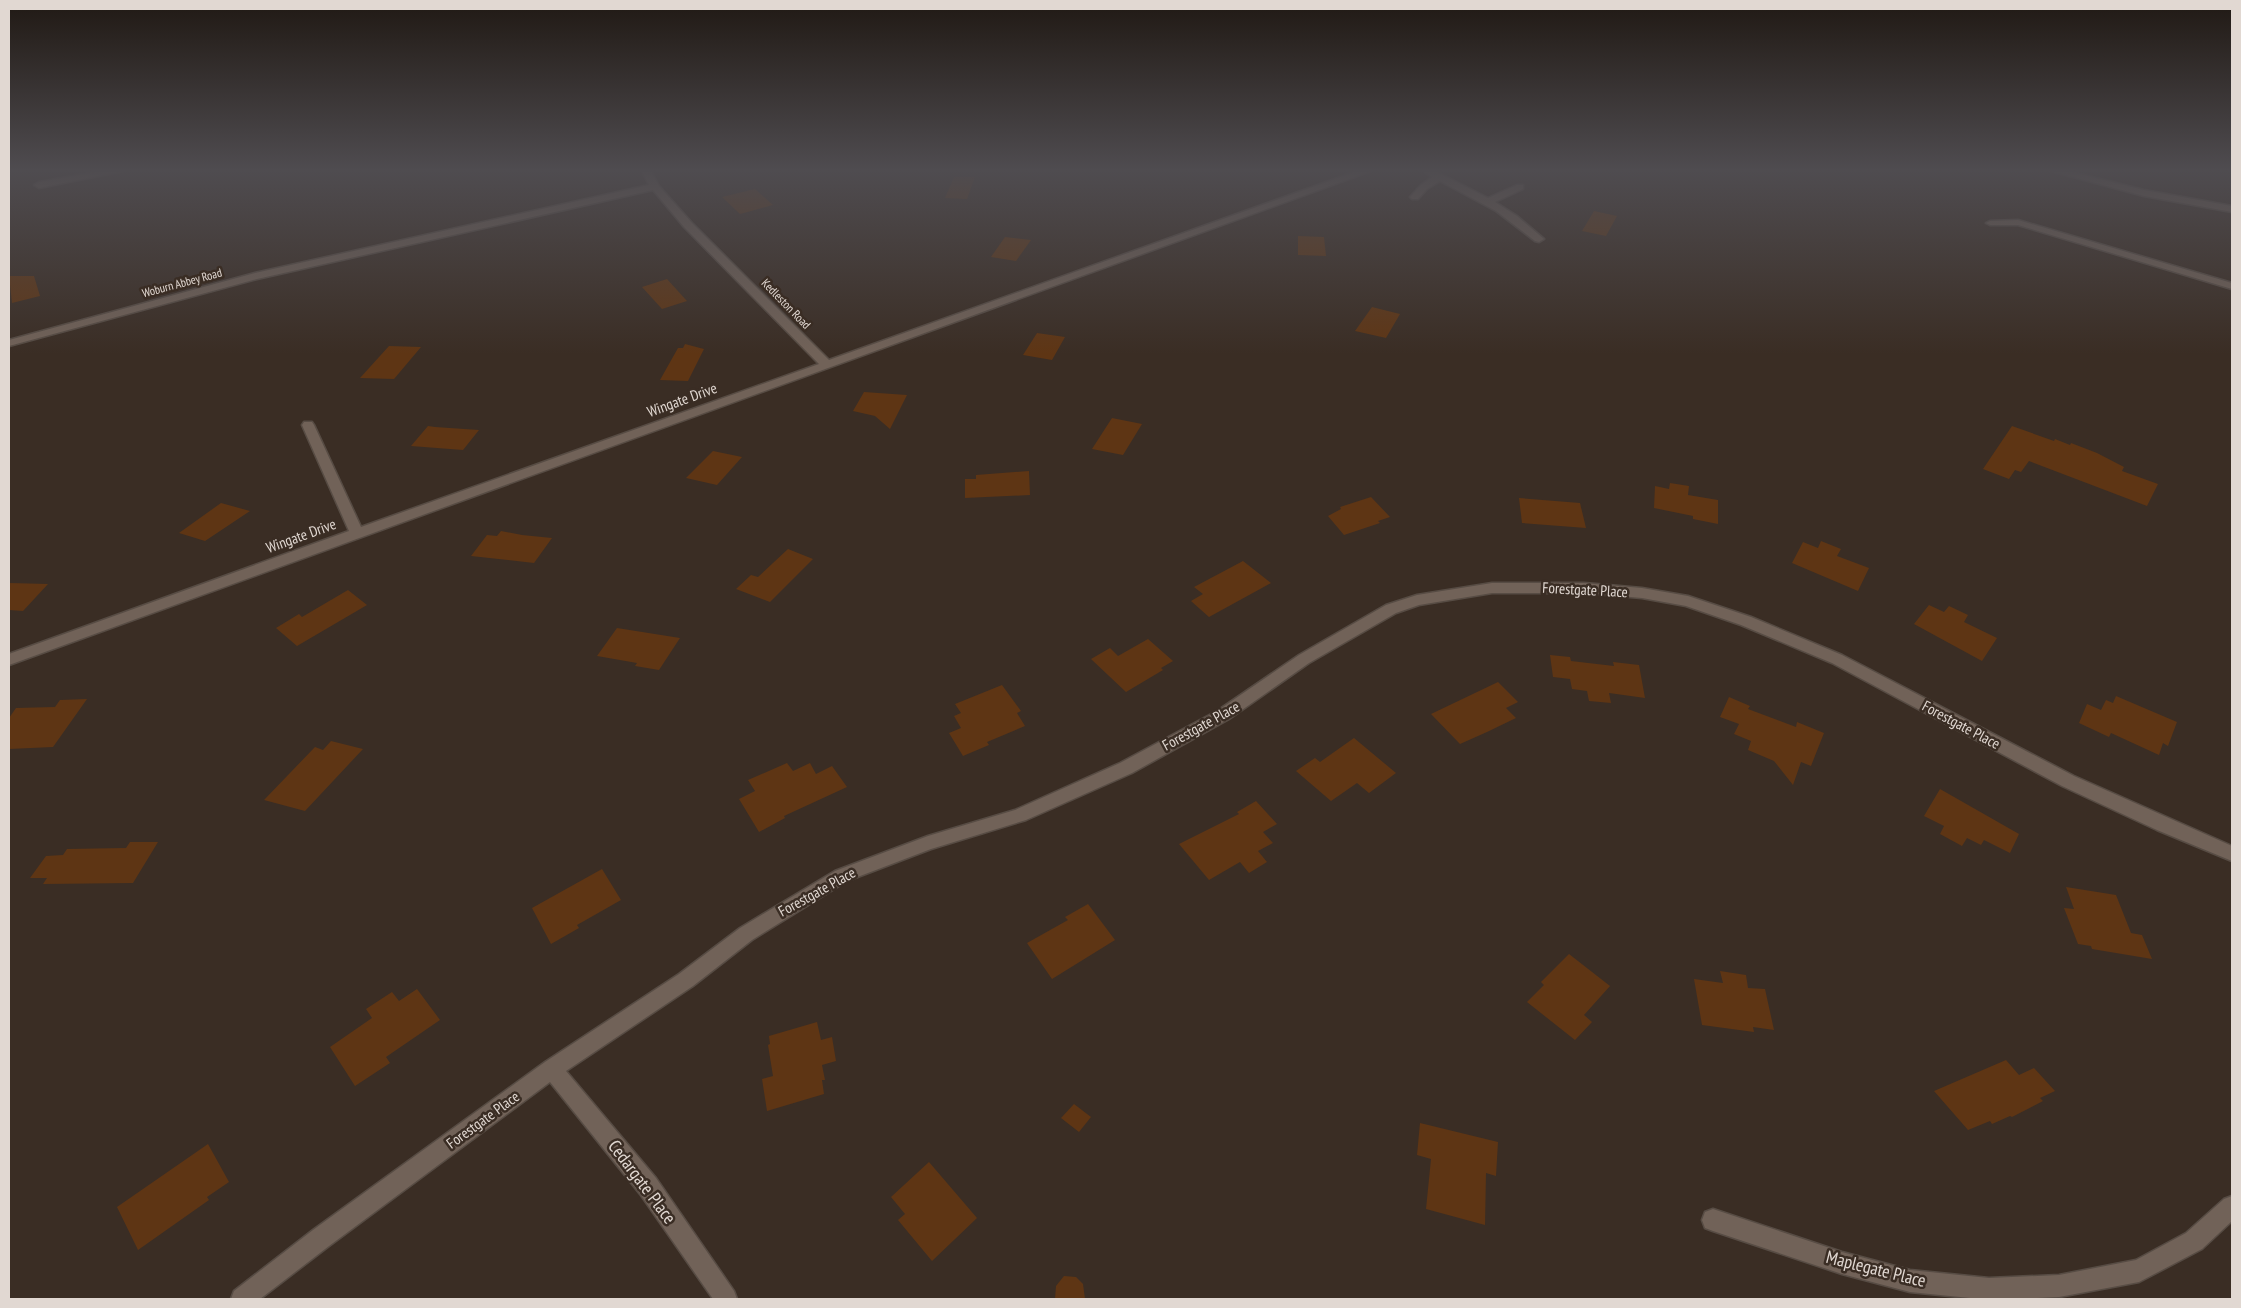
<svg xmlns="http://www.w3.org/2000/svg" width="2241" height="1308" viewBox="0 0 2241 1308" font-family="'PT Sans Narrow',sans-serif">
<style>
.building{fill:#5e3514}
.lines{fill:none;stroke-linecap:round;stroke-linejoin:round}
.lane-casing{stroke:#574c44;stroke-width:3}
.street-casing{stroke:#574c44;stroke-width:3}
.lane{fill:#716258;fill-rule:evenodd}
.street{fill:#716258;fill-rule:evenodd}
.labels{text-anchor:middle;stroke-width:5;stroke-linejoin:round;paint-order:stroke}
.far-street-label{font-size:12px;fill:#e1d8d2;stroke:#3a2d24}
.street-label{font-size:15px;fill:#e1d8d2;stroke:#3a2d24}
.near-street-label{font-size:18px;fill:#e1d8d2;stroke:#3a2d24}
</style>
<rect width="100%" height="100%" fill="#3a2d24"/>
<g class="building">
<path d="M 954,177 L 975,177 L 967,199 L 945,198 Z"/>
<path d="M 755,189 L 773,205 L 740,214 L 722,197 Z"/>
<path d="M 1594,211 L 1617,216 L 1606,236 L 1582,231 Z"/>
<path d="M 1298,236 L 1324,237 L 1326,256 L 1298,255 Z"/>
<path d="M 1005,237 L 1031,240 L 1016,261 L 991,257 Z"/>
<path d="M 9,276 L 34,276 L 40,296 L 12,303 Z"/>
<path d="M 667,279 L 687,301 L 662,309 L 642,287 Z"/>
<path d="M 1372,307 L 1400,314 L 1386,338 L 1355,331 Z"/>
<path d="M 1037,333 L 1065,337 L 1052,360 L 1023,355 Z"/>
<path d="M 685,344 L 704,349 L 688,381 L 660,380 L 678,348 L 683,348 Z"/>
<path d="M 389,346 L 421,347 L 394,379 L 360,378 Z"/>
<path d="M 864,392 L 907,395 L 890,429 L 875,416 L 853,411 Z"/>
<path d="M 1112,418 L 1142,424 L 1123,455 L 1092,449 Z"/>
<path d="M 428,426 L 435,427 L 479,430 L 463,450 L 411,446 Z"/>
<path d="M 2012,426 L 2054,441 L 2055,439 L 2070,445 L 2071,443 L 2097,453 L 2124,467 L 2122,471 L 2158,484 L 2147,506 L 2029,461 L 2021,472 L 2015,470 L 2009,479 L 1983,469 Z"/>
<path d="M 713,451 L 742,457 L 717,485 L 686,478 Z"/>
<path d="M 1029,471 L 1030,495 L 965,498 L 965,479 L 976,479 L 976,475 Z"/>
<path d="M 1670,483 L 1689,486 L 1688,495 L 1718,500 L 1718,524 L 1693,519 L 1693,516 L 1654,508 L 1655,486 L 1669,489 Z"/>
<path d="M 1371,497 L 1390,517 L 1378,521 L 1380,523 L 1344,535 L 1328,516 L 1341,509 L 1340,507 Z"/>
<path d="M 1519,498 L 1580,503 L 1586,528 L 1522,523 Z"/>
<path d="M 221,503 L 250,511 L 205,541 L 179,533 Z"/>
<path d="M 501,531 L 522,535 L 552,538 L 534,563 L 471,556 L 487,535 L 497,536 Z"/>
<path d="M 1821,541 L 1841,549 L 1837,556 L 1869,568 L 1858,591 L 1792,563 L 1803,542 L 1818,548 Z"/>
<path d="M 788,549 L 813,559 L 770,602 L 736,589 L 751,575 L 758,577 Z"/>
<path d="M 1243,561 L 1271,583 L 1209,617 L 1191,601 L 1203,594 L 1194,587 Z"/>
<path d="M 9,583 L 48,584 L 23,611 L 9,610 Z"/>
<path d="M 348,590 L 367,605 L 297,646 L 276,628 L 299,614 L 302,617 Z"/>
<path d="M 1929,605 L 1944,612 L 1949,606 L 1968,615 L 1964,622 L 1997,638 L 1982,661 L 1914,624 Z"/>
<path d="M 617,628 L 680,638 L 659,670 L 635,666 L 637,663 L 597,656 Z"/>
<path d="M 1148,639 L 1173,661 L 1161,668 L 1163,670 L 1126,692 L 1091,659 L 1110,648 L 1118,656 Z"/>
<path d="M 1550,655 L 1570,657 L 1571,661 L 1614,666 L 1613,662 L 1639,665 L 1645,698 L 1609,693 L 1611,703 L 1589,701 L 1587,691 L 1572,689 L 1570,679 L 1553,677 Z"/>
<path d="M 1498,682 L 1518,702 L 1506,708 L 1516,718 L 1487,732 L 1460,744 L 1431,714 Z"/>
<path d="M 1002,685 L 1021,711 L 1017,713 L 1025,726 L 987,742 L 989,745 L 963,756 L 949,733 L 961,728 L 954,716 L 961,713 L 955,704 Z"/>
<path d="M 2116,696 L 2177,722 L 2168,746 L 2163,743 L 2159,755 L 2111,733 L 2109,737 L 2079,723 L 2087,704 L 2101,710 L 2106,700 L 2113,703 Z"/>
<path d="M 1729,697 L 1750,706 L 1748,709 L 1796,727 L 1797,722 L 1824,733 L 1811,766 L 1801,762 L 1793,785 L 1774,761 L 1748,750 L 1751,741 L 1734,734 L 1739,724 L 1720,717 Z"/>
<path d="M 87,699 L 53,747 L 9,749 L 9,718 L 16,708 L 55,707 L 60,700 Z"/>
<path d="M 1354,738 L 1396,773 L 1369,793 L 1357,783 L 1331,801 L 1296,771 L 1315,758 L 1320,762 Z"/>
<path d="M 331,741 L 363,749 L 305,811 L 264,800 L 315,747 L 323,750 Z"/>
<path d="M 787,763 L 793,771 L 810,763 L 816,774 L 832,766 L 847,787 L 784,816 L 785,818 L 759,832 L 739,799 L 755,791 L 748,780 Z"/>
<path d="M 1940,789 L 2019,834 L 2010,853 L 1984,840 L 1981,845 L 1967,838 L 1962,846 L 1940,834 L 1944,826 L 1924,816 Z"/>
<path d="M 1256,801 L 1277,824 L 1263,832 L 1273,843 L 1258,851 L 1267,862 L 1249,873 L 1240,862 L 1209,880 L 1179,844 L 1239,814 L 1237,812 Z"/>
<path d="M 130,842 L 158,842 L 133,883 L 43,884 L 47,878 L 30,878 L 46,856 L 63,855 L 67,849 L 126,848 Z"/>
<path d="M 602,869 L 621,900 L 577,925 L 579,928 L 551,944 L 532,908 Z"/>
<path d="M 2066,887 L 2116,895 L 2131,933 L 2142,935 L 2152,959 L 2092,949 L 2091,946 L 2078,944 L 2064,908 L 2074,909 Z"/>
<path d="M 1088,904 L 1115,940 L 1052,979 L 1027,943 L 1068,920 L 1065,917 Z"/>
<path d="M 1569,954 L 1610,986 L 1584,1015 L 1592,1022 L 1575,1040 L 1527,1002 L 1544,985 L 1541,982 Z"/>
<path d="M 1720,971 L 1746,975 L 1748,988 L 1765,989 L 1774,1030 L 1753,1027 L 1754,1032 L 1702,1025 L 1694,979 L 1723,983 Z"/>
<path d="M 417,989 L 440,1020 L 386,1057 L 390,1063 L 355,1086 L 330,1047 L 372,1018 L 366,1009 L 392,992 L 399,1001 Z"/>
<path d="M 817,1022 L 821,1040 L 832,1037 L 836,1061 L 822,1065 L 825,1080 L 822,1080 L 824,1094 L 767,1111 L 762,1079 L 773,1076 L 768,1045 L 770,1044 L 769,1036 Z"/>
<path d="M 2006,1060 L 2019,1075 L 2034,1068 L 2055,1091 L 2040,1098 L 2043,1101 L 2012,1117 L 2010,1116 L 1992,1124 L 1990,1121 L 1968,1130 L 1934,1091 Z"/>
<path d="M 1074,1104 L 1091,1117 L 1079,1132 L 1061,1118 Z"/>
<path d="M 1420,1123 L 1498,1142 L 1496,1176 L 1486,1173 L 1485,1225 L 1426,1209 L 1431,1159 L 1417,1155 Z"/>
<path d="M 208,1144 L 229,1182 L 207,1197 L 209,1200 L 138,1250 L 117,1207 Z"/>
<path d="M 929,1162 L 977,1218 L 932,1261 L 898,1220 L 905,1214 L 891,1197 Z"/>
<path d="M 1064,1276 L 1076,1277 L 1083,1284 L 1085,1299 L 1055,1299 L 1056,1286 Z"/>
</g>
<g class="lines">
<defs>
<path id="lane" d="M 2018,220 L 2232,283 L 2232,289 L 2018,225 L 1990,225 L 1986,223 L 1990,221 Z"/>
<g id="street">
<path d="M 101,171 L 123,171 L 39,188 L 34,185 L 39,182 Z"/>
<path d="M 642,171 L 651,171 L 659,186 L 692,223 L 829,360 L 1357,171 L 1371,171 L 9,665 L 9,654 L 349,531 L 302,425 L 304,422 L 312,422 L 314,425 L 361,527 L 819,364 L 684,227 L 653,190 L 257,279 L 9,346 L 9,340 L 255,273 L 649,185 Z"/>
<path d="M 1423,171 L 1435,171 L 1488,198 L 1517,185 L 1523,185 L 1523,189 L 1495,202 L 1517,216 L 1544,239 L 1539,242 L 1535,241 L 1496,211 L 1440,181 L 1427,189 L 1418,199 L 1412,199 L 1410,197 L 1421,185 L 1432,177 Z"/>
<path d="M 2051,171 L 2068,171 L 2144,190 L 2232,206 L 2232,212 L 2144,196 Z"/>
<path d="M 1492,583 L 1584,583 L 1642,588 L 1688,596 L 1751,617 L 1842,655 L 2074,776 L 2232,846 L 2232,861 L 2157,830 L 2062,786 L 1832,663 L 1741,625 L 1686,606 L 1642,598 L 1584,593 L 1492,593 L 1419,605 L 1396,613 L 1309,663 L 1229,719 L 1132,773 L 1026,820 L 931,849 L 847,881 L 752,940 L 693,986 L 566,1071 L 656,1178 L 734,1291 L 737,1299 L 713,1299 L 640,1194 L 550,1082 L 329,1246 L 260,1299 L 231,1299 L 234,1291 L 313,1230 L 545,1062 L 679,974 L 740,928 L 835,871 L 928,836 L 1015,810 L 1120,763 L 1217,711 L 1299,655 L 1386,605 L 1417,595 Z"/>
<path d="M 2232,1196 L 2232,1221 L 2202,1249 L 2139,1282 L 2059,1297 L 2011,1299 L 1980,1299 L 1910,1292 L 1842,1274 L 1713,1231 L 1705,1228 L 1702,1220 L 1705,1212 L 1713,1209 L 1842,1252 L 1910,1270 L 1989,1278 L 2059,1275 L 2136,1260 L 2186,1233 L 2224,1199 Z"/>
</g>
</defs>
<use href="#lane" class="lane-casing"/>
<use href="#street" class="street-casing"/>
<use href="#lane" class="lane"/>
<use href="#street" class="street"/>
</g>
<linearGradient id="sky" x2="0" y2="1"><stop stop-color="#201914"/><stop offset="0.48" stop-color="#4f4c50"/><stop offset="1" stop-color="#4f4c50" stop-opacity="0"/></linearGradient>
<rect width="2241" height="354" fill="url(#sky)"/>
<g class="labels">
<g class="far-street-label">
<text transform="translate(182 283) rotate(-15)" y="4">Woburn Abbey Road</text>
<text transform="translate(786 304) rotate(46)" y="4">Kedleston Road</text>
</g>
<g class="street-label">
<text transform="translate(682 400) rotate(-20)" y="5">Wingate Drive</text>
<text transform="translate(301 536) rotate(-20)" y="5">Wingate Drive</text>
<text transform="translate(1585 590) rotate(3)" y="5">Forestgate Place</text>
<text transform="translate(1961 725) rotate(28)" y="5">Forestgate Place</text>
<text transform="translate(1201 726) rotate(-29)" y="5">Forestgate Place</text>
<text transform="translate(817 892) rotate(-29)" y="5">Forestgate Place</text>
<text transform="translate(483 1120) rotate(-36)" y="5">Forestgate Place</text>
</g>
<g class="near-street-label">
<text transform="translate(642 1182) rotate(53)" y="6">Cedargate Place</text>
<text transform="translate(1876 1269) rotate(14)" y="6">Maplegate Place</text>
</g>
</g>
<rect width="2241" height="1308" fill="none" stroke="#e1d8d2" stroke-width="20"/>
</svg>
